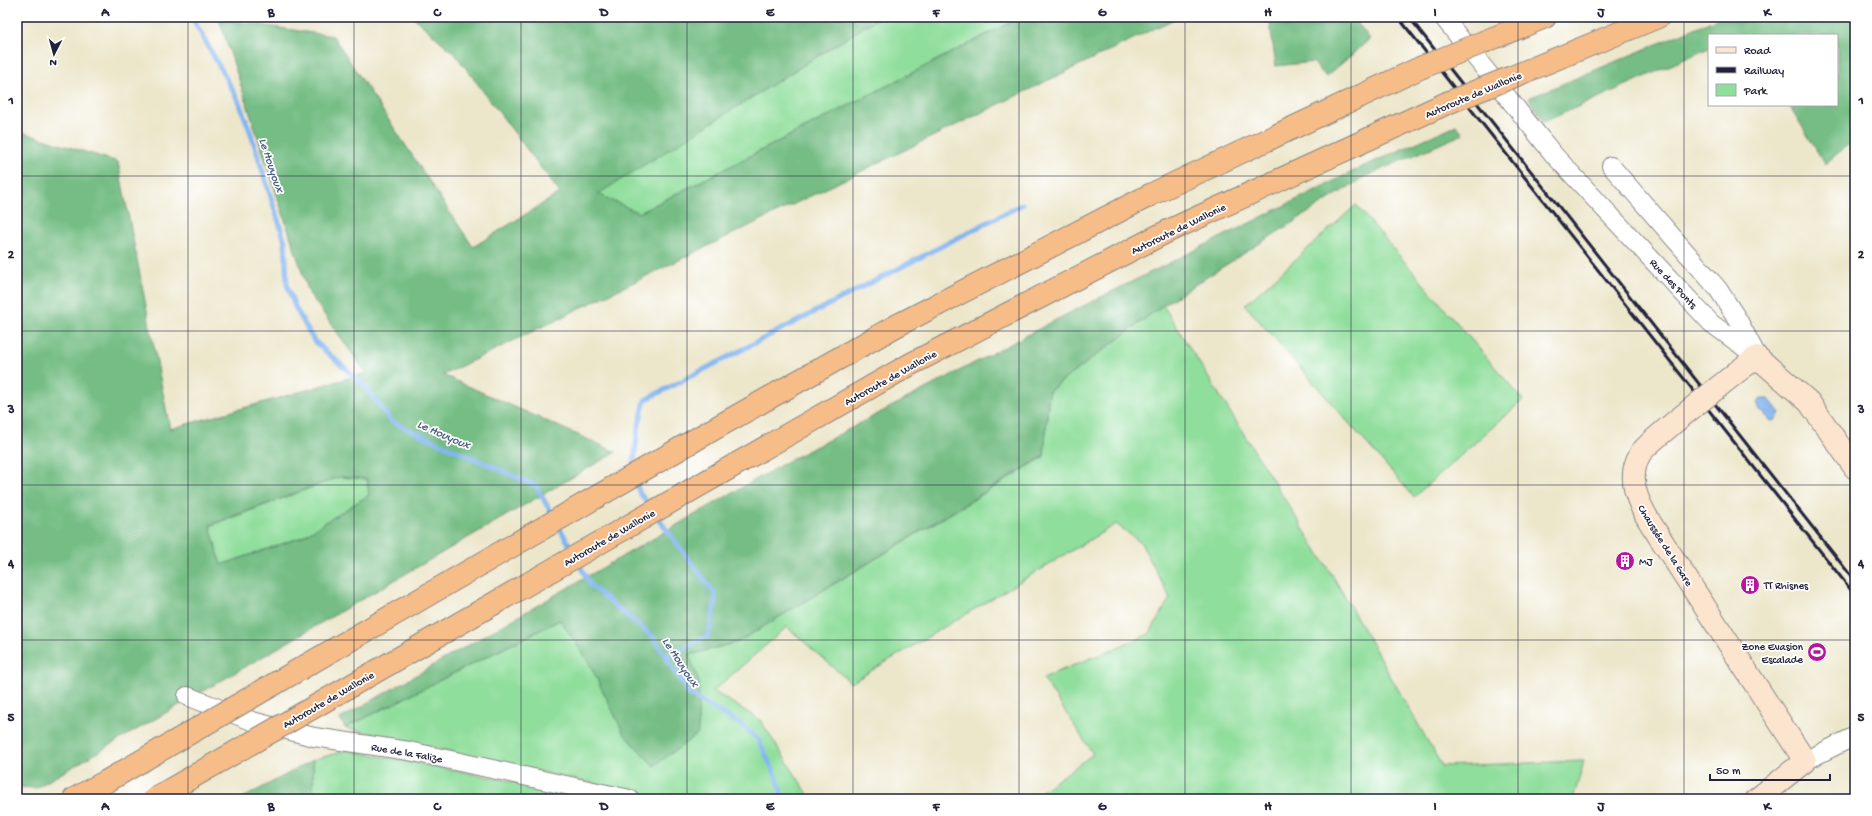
<svg xmlns="http://www.w3.org/2000/svg" width="1872" height="816" viewBox="0 0 1872 816" font-family="'Gochi Hand',sans-serif">
<style>
.green{fill:#90de9c;stroke:#59806c}
.forest{fill:#74bd84;stroke:#4b7060;fill-rule:evenodd}
.water{fill:#83b5f0;stroke:#526c96}
.lines{fill:none;stroke-linecap:round;stroke-linejoin:round}
.stream{stroke:#83b5f0;stroke-width:5}
.street-casing{stroke:#878482;stroke-width:20}
.secondary-casing{stroke:#878482;stroke-width:24}
.highway-casing{stroke:#878482;stroke-width:24}
.street{stroke:#fff;stroke-width:18}
.secondary{stroke:#fce5cf;stroke-width:22}
.highway{stroke:#f7bd88;stroke-width:22}
.rail{stroke:#22223b;stroke-width:3}
.secondary-bridge-casing{stroke:#878482;stroke-width:24;stroke-linecap:butt}
.highway-bridge-casing{stroke:#878482;stroke-width:24;stroke-linecap:butt}
.secondary-bridge{stroke:#fce5cf;stroke-width:22}
.highway-bridge{stroke:#f7bd88;stroke-width:22}
.grid{fill:none;stroke:#22223b;stroke-width:1;stroke-opacity:0.55}
.labels{text-anchor:middle;stroke-width:3.5;stroke-linejoin:round;paint-order:stroke}
.street-label{font-size:11px;fill:#22223b;stroke:#fff}
.poi-label{font-size:11px;fill:#22223b;stroke:#fff;text-anchor:start}
.water-label{font-size:12px;font-style:italic;fill:#495d83;stroke:#fff}
.neatline{fill:none;stroke:#22223b;stroke-width:1.5}
.grid-label{font-size:13px;text-anchor:middle;font-weight:bold;fill:#22223b}
</style>
<rect width="100%" height="100%" fill="#fff"/>
<filter id="ink" filterUnits="userSpaceOnUse"><feTurbulence type="fractalNoise" baseFrequency=".025" numOctaves="2"/><feDisplacementMap in="SourceGraphic" scale="8" xChannelSelector="R" yChannelSelector="G"/><feConvolveMatrix kernelMatrix="1 2 1 2 8 2 1 2 1" color-interpolation-filters="sRGB"/></filter>
<filter id="wash" filterUnits="userSpaceOnUse"><feTurbulence type="fractalNoise" baseFrequency=".012" numOctaves="4" result="noise"/><feDisplacementMap in="SourceGraphic" scale="16" xChannelSelector="R" yChannelSelector="G"/><feGaussianBlur stdDeviation="0.9" result="paint"/><feColorMatrix in="noise" values="0 0 0 0 0 0 0 0 0 0 0 0 0 0 0 0 0 1.4 0 .05"/><feComposite in="paint" operator="in"/></filter>
<g filter="url(#wash)">
<rect width="100%" height="100%" fill="#ece6ca"/>
<g class="green">
<path d="M 880,17 L 1021,17 L 639,213 L 597,194 Z"/>
<path d="M 1356,205 L 1523,400 L 1414,497 L 1245,305 Z"/>
<path d="M 1163,305 L 1334,578 L 1442,766 L 1584,761 L 1573,799 L 1031,799 L 1093,754 L 1043,678 L 1149,634 L 1170,598 L 1141,543 L 1116,524 L 851,683 L 787,627 L 713,691 L 760,720 L 811,799 L 663,799 L 345,728 L 560,620 L 588,661 L 699,682 L 689,655 L 738,642 L 1044,457 L 1049,391 Z"/>
<path d="M 339,477 L 367,479 L 369,495 L 302,537 L 221,565 L 210,526 Z"/>
<path d="M 347,750 L 496,778 L 597,799 L 313,799 L 313,760 Z"/>
</g>
<g class="forest">
<path d="M 413,17 L 880,17 L 598,194 L 639,213 L 1021,17 L 1178,17 L 443,375 L 616,452 L 36,788 L 17,787 L 17,134 L 24,133 L 118,162 L 170,429 L 366,373 L 309,293 L 219,19 L 333,36 L 473,247 L 560,193 L 455,54 ZM 339,477 L 367,479 L 369,495 L 302,537 L 221,565 L 210,525 Z"/>
<path d="M 1269,17 L 1353,17 L 1370,39 L 1326,77 L 1313,62 L 1276,66 Z"/>
<path d="M 1721,17 L 1855,17 L 1855,139 L 1825,164 L 1789,105 L 1837,105 L 1837,35 L 1746,35 L 1744,33 L 1739,35 L 1709,35 L 1709,48 L 1544,122 L 1529,98 Z"/>
<path d="M 1456,125 L 1463,134 L 1364,177 L 1163,305 L 1049,391 L 1044,456 L 738,642 L 689,655 L 699,682 L 698,734 L 654,766 L 624,734 L 588,661 L 560,620 L 345,728 L 340,719 L 781,465 L 1069,313 L 1362,167 Z"/>
<path d="M 313,760 L 313,799 L 241,799 Z"/>
</g>
<path class="water" d="M 1760,398 L 1769,399 L 1780,413 L 1776,420 L 1771,421 L 1760,410 L 1757,402 Z"/>
<g class="lines">
<g class="stream">
<path d="M 192,17 L 238,100 L 250,131 L 285,242 L 287,285 L 295,307 L 314,341 L 362,383 L 392,422 L 536,486 L 553,516"/>
<path d="M 633,469 L 638,429 L 645,400 L 1023,204"/>
<path d="M 636,481 L 639,492 L 650,507"/>
<path d="M 657,517 L 715,594 L 715,604 L 708,636 L 666,656"/>
<path d="M 558,525 L 574,553"/>
<path d="M 578,562 L 591,586 L 653,637 L 689,694 L 740,724 L 758,739 L 777,778 L 783,799"/>
</g>
</g>
</g>
<g filter="url(#ink)">
<g class="lines">
<defs>
<g id="street">
<path d="M 1443,17 L 1554,155 L 1711,323 L 1757,357"/>
<path d="M 1611,166 L 1718,289 L 1738,320 L 1755,352"/>
<path d="M 187,696 L 252,721 L 314,737 L 409,751 L 630,799"/>
<path d="M 1805,761 L 1855,736"/>
</g>
<g id="secondary">
<path d="M 1737,372 L 1757,357 L 1809,402 L 1855,468"/>
<path d="M 1676,421 C 1668,428 1645,446 1640,454 C 1626,479 1638,503 1651,524 L 1805,761 L 1757,799"/>
</g>
<g id="highway">
<path d="M 1486,41 L 1545,17"/>
<path d="M 1512,77 L 1658,17"/>
<path d="M 705,434 L 896,326 L 1152,194 L 1420,68"/>
<path d="M 726,470 L 911,364 L 1166,232 L 1447,103"/>
<path d="M 74,799 L 107,781"/>
</g>
</defs>
<use href="#street" class="street-casing"/>
<use href="#secondary" class="secondary-casing"/>
<use href="#highway" class="highway-casing"/>
<use href="#street" class="street"/>
<use href="#secondary" class="secondary"/>
<use href="#highway" class="highway"/>
<g class="rail">
<path d="M 1398,17 L 1855,595"/>
<path d="M 1409,17 L 1855,581"/>
</g>
<defs>
<path id="secondary-bridge" d="M 1676,421 L 1737,372"/>
<g id="highway-bridge">
<path d="M 1420,68 L 1486,41"/>
<path d="M 1447,103 L 1512,77"/>
<path d="M 107,781 L 705,434"/>
<path d="M 154,799 L 726,470"/>
</g>
</defs>
<use href="#secondary-bridge" class="secondary-bridge-casing"/>
<use href="#highway-bridge" class="highway-bridge-casing"/>
<use href="#secondary-bridge" class="secondary-bridge"/>
<use href="#highway-bridge" class="highway-bridge"/>
</g>
</g>
<path class="grid" d="M 188,17 L 188,799M 354,17 L 354,799M 521,17 L 521,799M 687,17 L 687,799M 853,17 L 853,799M 1019,17 L 1019,799M 1185,17 L 1185,799M 1351,17 L 1351,799M 1518,17 L 1518,799M 1684,17 L 1684,799M 17,176 L 1855,176M 17,331 L 1855,331M 17,485 L 1855,485M 17,640 L 1855,640"/>
<defs>
<symbol id="building-disc" viewBox="-11 -11 22 22"><circle r="9.5" fill="#b5179e" stroke="#fff"/><path d="M-4-6H4V6H1V3H-1V6H-4ZM-2.5-4.3h1.7v1.8h-1.7ZM.8-4.3h1.7v1.8H.8ZM-2.5-1h1.7V.8h-1.7ZM.8-1h1.7V.8H.8Z" fill="#fff"/></symbol>
<symbol id="stadium-disc" viewBox="-11 -11 22 22"><circle r="9.5" fill="#b5179e" stroke="#fff"/><path d="M0-5a6.5 5 0 1 0 0 10a6.5 5 0 1 0 0-10ZM-3.5-1.8h7v3.6h-7Z" fill="#fff"/></symbol>
</defs>
<g fill-rule="evenodd">
<use href="#building-disc" x="1614" y="550" width="22" height="22"/>
<use href="#building-disc" x="1739" y="574" width="22" height="22"/>
<use href="#stadium-disc" x="1806" y="641" width="22" height="22"/>
</g>
<g class="labels">
<g class="street-label">
<text transform="translate(1473 94) rotate(-23)" y="4">Autoroute de Wallonie</text>
<text transform="translate(1178 228) rotate(-26)" y="4">Autoroute de Wallonie</text>
<text transform="translate(1674 283) rotate(47)" y="4">Rue des Ponts</text>
<text transform="translate(890 377) rotate(-29)" y="4">Autoroute de Wallonie</text>
<text transform="translate(609 537) rotate(-30)" y="4">Autoroute de Wallonie</text>
<text transform="translate(1666 545) rotate(58)" y="4">Chaussée de la Gare</text>
<text transform="translate(328 699) rotate(-30)" y="4">Autoroute de Wallonie</text>
<text transform="translate(407 752) rotate(10)" y="4">Rue de la Falize</text>
</g>
<g class="poi-label">
<text x="1639" y="565">MJ</text>
<text x="1764" y="589">TT Rhisnes</text>
<text x="1803" y="650" text-anchor="end">Zone Evasion<tspan x="1803" dy="13">Escalade</tspan></text>
</g>
<g class="water-label">
<text transform="translate(272 165) rotate(72)" y="4">Le Houyoux</text>
<text transform="translate(444 434) rotate(24)" y="4">Le Houyoux</text>
<text transform="translate(681 662) rotate(57)" y="4">Le Houyoux</text>
</g>
</g>
<rect width="1872" height="816" fill="none" stroke="#fff" stroke-width="44"/>
<rect x="1708" y="34" width="130" height="72" fill="#ffffff" stroke="#a7a7b1"/>
<rect x="1716" y="47" width="20" height="6" fill="#fce5cf" stroke="#a7a7b1"/>
<text x="1744" y="54" font-size="12" fill="#22223b">Road</text>
<rect x="1716" y="67" width="20" height="6" fill="#22223b" stroke="#a7a7b1"/>
<text x="1744" y="74" font-size="12" fill="#22223b">Railway</text>
<rect x="1716" y="84" width="20" height="12" fill="#90de9c" stroke="#a7a7b1"/>
<text x="1744" y="94" font-size="12" fill="#22223b">Park</text>
<g transform="translate(54 54) rotate(186)" stroke="#ffffff" stroke-width="3" paint-order="stroke">
<path d="M0-3L7 15L0 10L-7 15Z" fill="#22223b"/>
<text y="-6" font-size="11" font-weight="bold" text-anchor="middle" fill="#22223b">N</text>
</g>
<path d="M1710 774v6h120v-6" fill="none" stroke="#22223b" stroke-width="2"/>
<text x="1716" y="774" font-size="12" fill="#22223b" stroke="#ffffff" stroke-width="3" paint-order="stroke">50 m</text>
<rect x="22" y="22" width="1828" height="772" class="neatline"/>
<g class="grid-label">
<text x="105" y="16">A</text>
<text x="271" y="16">B</text>
<text x="437" y="16">C</text>
<text x="604" y="16">D</text>
<text x="770" y="16">E</text>
<text x="936" y="16">F</text>
<text x="1102" y="16">G</text>
<text x="1268" y="16">H</text>
<text x="1435" y="16">I</text>
<text x="1601" y="16">J</text>
<text x="1767" y="16">K</text>
<text x="11" y="104">1</text>
<text x="1861" y="104">1</text>
<text x="11" y="258">2</text>
<text x="1861" y="258">2</text>
<text x="11" y="413">3</text>
<text x="1861" y="413">3</text>
<text x="11" y="567">4</text>
<text x="1861" y="567">4</text>
<text x="11" y="721">5</text>
<text x="1861" y="721">5</text>
<text x="105" y="810">A</text>
<text x="271" y="810">B</text>
<text x="437" y="810">C</text>
<text x="604" y="810">D</text>
<text x="770" y="810">E</text>
<text x="936" y="810">F</text>
<text x="1102" y="810">G</text>
<text x="1268" y="810">H</text>
<text x="1435" y="810">I</text>
<text x="1601" y="810">J</text>
<text x="1767" y="810">K</text>
</g>
</svg>
